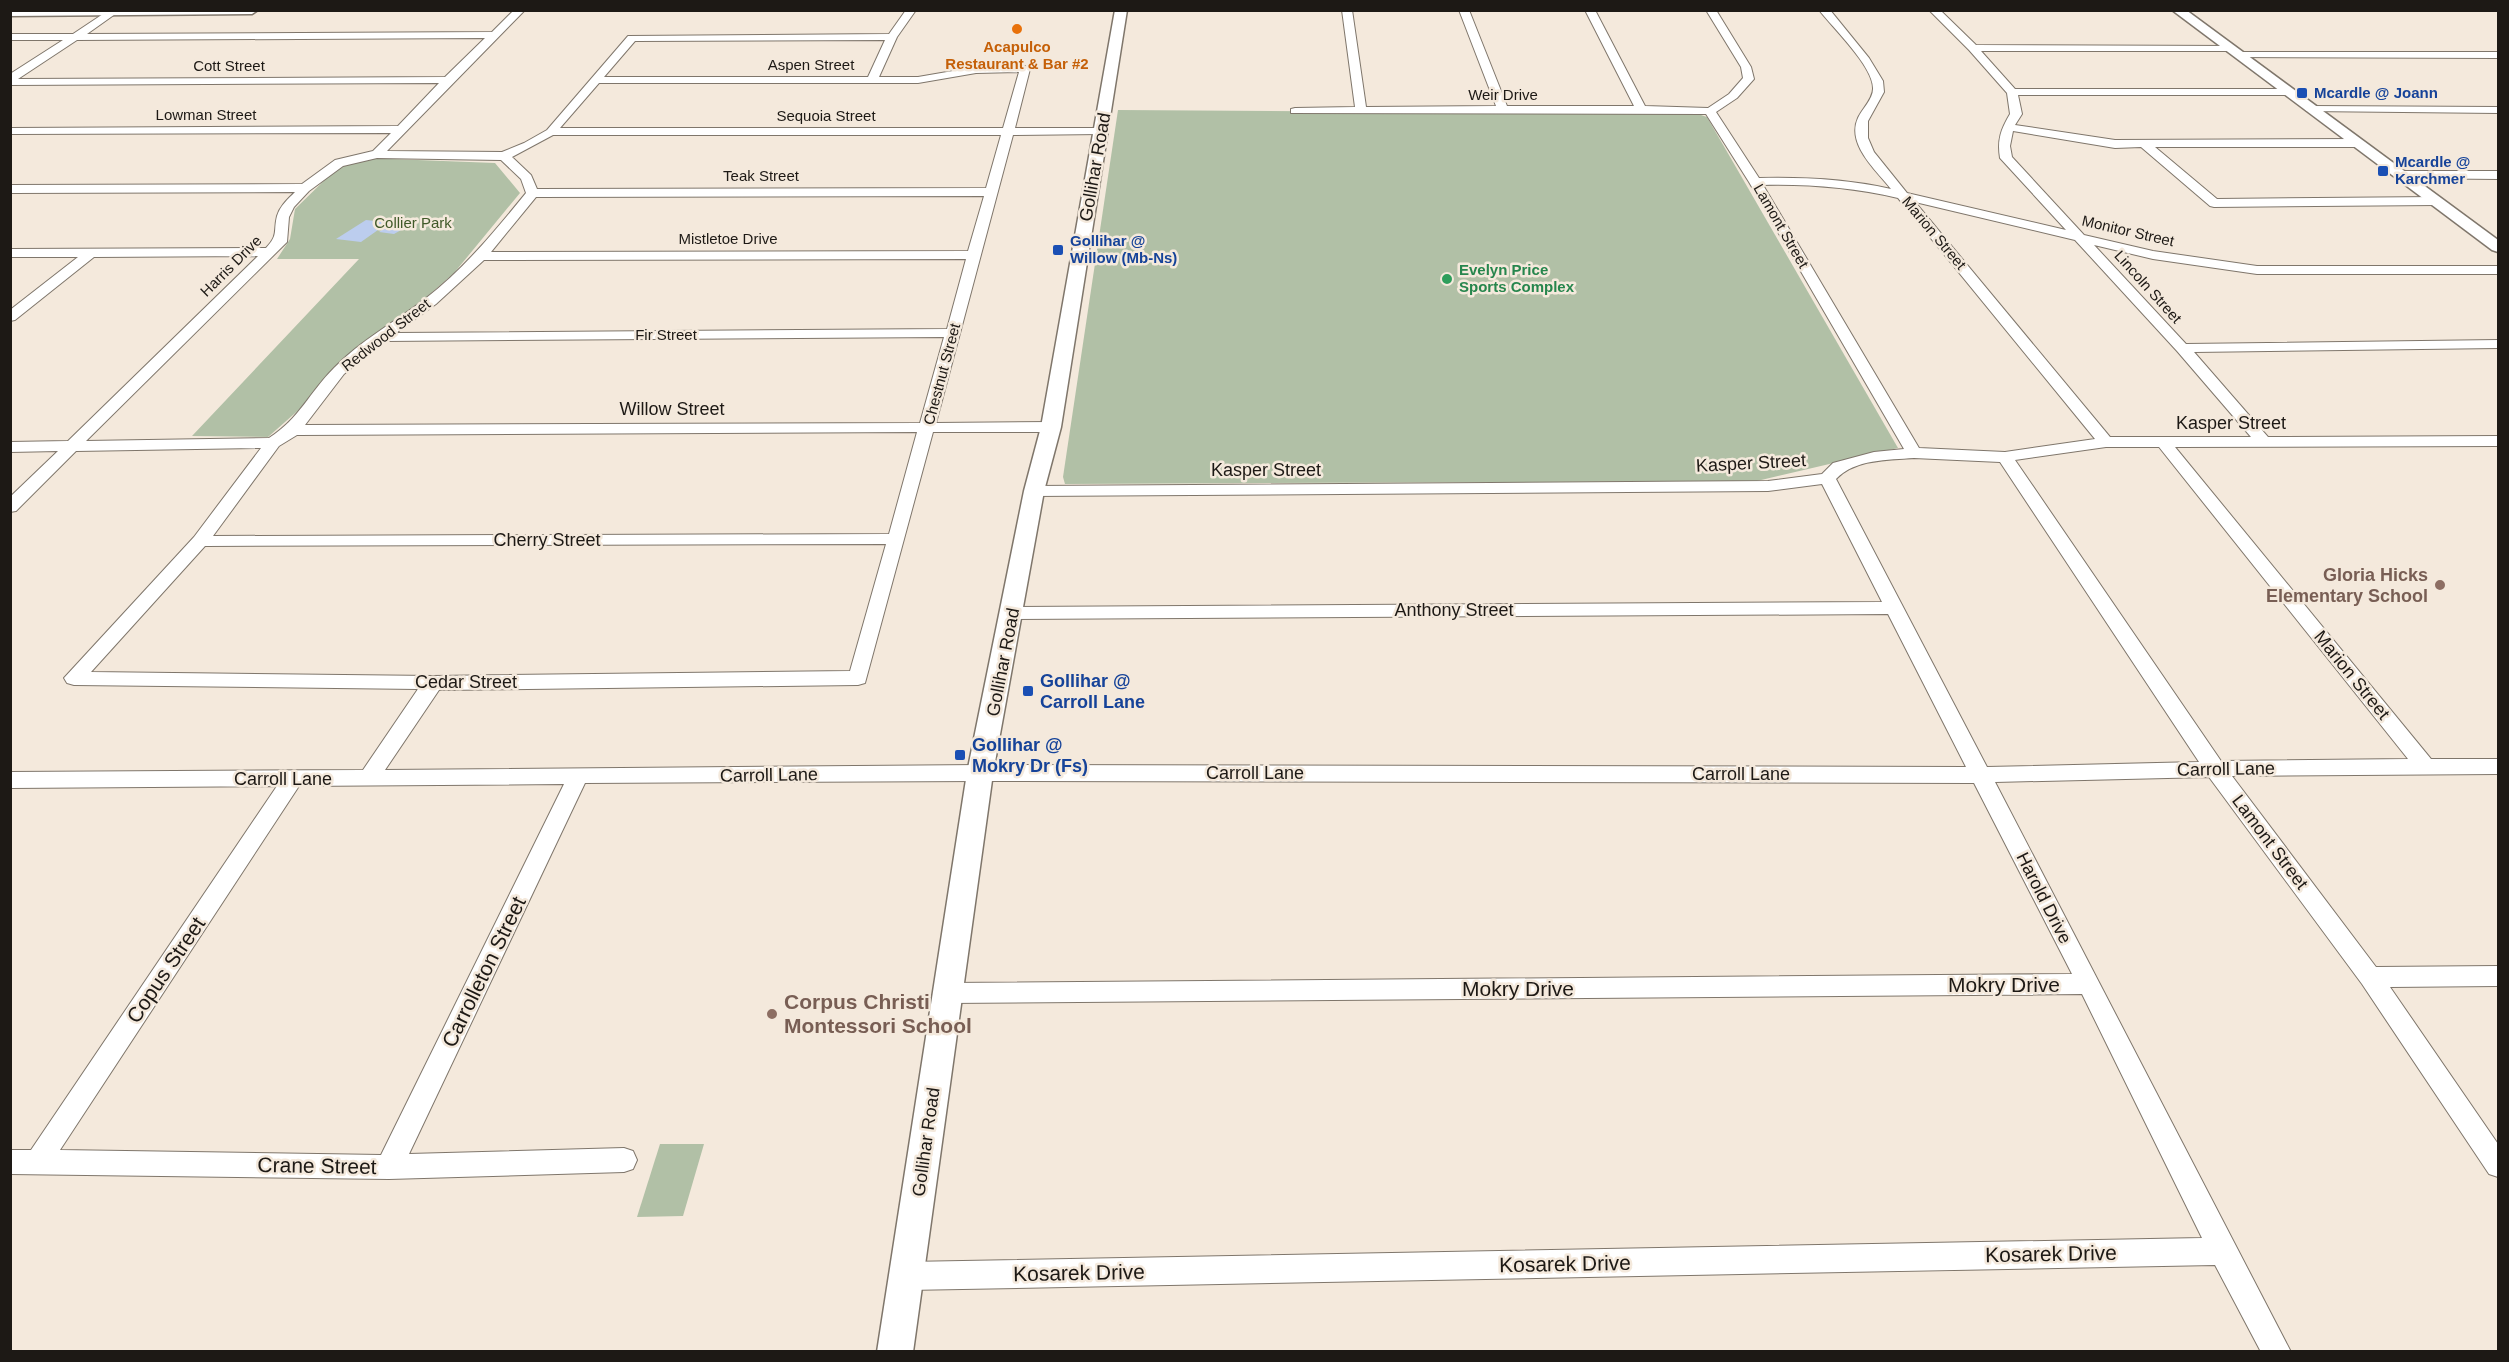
<svg xmlns="http://www.w3.org/2000/svg" width="2509" height="1362" viewBox="0 0 2509 1362" font-family="Arial,sans-serif">
<style>
.green{fill:#b1c0a6}
.water{fill:#bccdee}
.lines{fill:none;stroke-linecap:round;stroke-linejoin:round}
.minor-casing{stroke:#7f766b;stroke-width:2}
.major-casing{stroke:#7f766b;stroke-width:3}
.minor{fill:#fff;fill-rule:evenodd}
.major{fill:#fff;fill-rule:evenodd}
.food-dot{fill:#e8710a;stroke:#f4e9dc;stroke-width:2}
.transit-dot{fill:#1a4fb4;stroke:#f4e9dc;stroke-width:2}
.leisure-dot{fill:#2e9e5b;stroke:#f4e9dc;stroke-width:2}
.education-dot{fill:#8d6e63;stroke:#f4e9dc;stroke-width:2}
.labels{text-anchor:middle;stroke-width:5;stroke-linejoin:round;paint-order:stroke}
.far-food-label{font-size:15px;font-weight:bold;fill:#c56008;stroke:#f4e9dc}
.far-street-label{font-size:15px;fill:#1d1915;stroke:#f4e9dc}
.far-transit-label{font-size:15px;font-weight:bold;fill:#164399;stroke:#f4e9dc;text-anchor:start}
.far-park-label{font-size:15px;fill:#405929;stroke:#f4e9dc}
.far-leisure-label{font-size:15px;font-weight:bold;fill:#27864d;stroke:#f4e9dc;text-anchor:start}
.street-label{font-size:18px;fill:#1d1915;stroke:#f4e9dc}
.education-label{font-size:18px;font-weight:bold;fill:#785e54;stroke:#f4e9dc;text-anchor:end}
.transit-label{font-size:18px;font-weight:bold;fill:#164399;stroke:#f4e9dc;text-anchor:start}
.near-street-label{font-size:21px;fill:#1d1915;stroke:#f4e9dc}
.near-education-label{font-size:21px;font-weight:bold;fill:#785e54;stroke:#f4e9dc;text-anchor:start}
</style>
<rect width="100%" height="100%" fill="#f4e9dc"/>
<g class="green">
<path d="M 1118,110 L 1698,114 L 1707,117 L 1898,448 L 1757,481 L 1065,484 L 1063,477 Z"/>
<path d="M 366,158 L 495,163 L 520,193 L 454,273 L 268,437 L 192,436 L 359,259 L 277,259 L 290,239 L 295,209 L 340,165 Z"/>
<path d="M 660,1144 L 704,1144 L 683,1216 L 637,1217 Z"/>
</g>
<path class="water" d="M 366,220 L 410,225 L 394,234 L 379,232 L 387,226 L 385,225 L 361,242 L 336,239 Z"/>
<g class="lines">
<defs>
<g id="minor">
<path d="M 109,10 L 118,12 L 87,34 L 492,32 L 514,10 L 525,10 L 387,151 L 502,152 L 524,143 L 547,130 L 628,36 L 889,34 L 906,10 L 916,10 L 897,37 L 879,77 L 918,77 L 976,67 L 1025,66 L 1030,69 L 1015,128 L 1101,128 L 1107,131 L 1101,134 L 1013,135 L 936,423 L 1051,422 L 1059,427 L 1051,432 L 933,432 L 865,683 L 858,685 L 439,690 L 385,770 L 980,765 L 1966,767 L 1888,614 L 1013,619 L 1006,617 L 1004,613 L 1006,609 L 1013,607 L 1882,602 L 1822,484 L 1768,491 L 1034,496 L 1026,491 L 1034,486 L 1768,481 L 1822,474 L 1833,463 L 1874,452 L 1904,449 L 1749,182 L 1706,114 L 1291,113 L 1291,109 L 1295,108 L 1355,107 L 1342,10 L 1352,10 L 1366,107 L 1496,106 L 1459,10 L 1469,10 L 1507,106 L 1634,106 L 1585,10 L 1595,10 L 1645,106 L 1708,108 L 1729,94 L 1743,78 L 1741,67 L 1706,10 L 1716,10 L 1751,67 L 1754,79 L 1737,98 L 1716,112 L 1759,178 C 1802,177 1848,179 1891,189 C 1876,170 1846,144 1858,118 C 1862,109 1873,99 1873,89 C 1874,67 1833,28 1819,10 L 1830,10 L 1869,58 L 1883,81 L 1884,92 L 1868,121 L 1868,138 L 1874,152 L 1907,193 L 2066,230 L 2000,158 C 1997,140 2001,129 2010,114 L 2007,93 L 1969,50 L 1929,10 L 1940,10 L 1976,45 L 2232,46 L 2233,48 L 2228,51 L 1981,51 L 2015,89 L 2288,89 L 2294,92 L 2288,95 L 2018,95 L 2022,114 L 2015,125 L 2115,140 L 2357,139 L 2363,143 L 2357,147 L 2155,147 L 2217,199 L 2437,197 L 2443,201 L 2437,205 L 2214,207 L 2210,206 L 2141,147 L 2115,148 L 2013,131 L 2010,146 L 2012,157 L 2084,235 L 2153,251 L 2257,266 L 2498,266 L 2498,274 L 2257,274 L 2153,259 L 2094,245 L 2186,344 L 2498,340 L 2498,348 L 2194,352 L 2268,437 L 2498,436 L 2498,446 L 2175,447 L 2431,759 L 2498,759 L 2498,774 L 2232,776 L 2376,967 L 2498,966 L 2498,986 L 2390,987 L 2498,1144 L 2498,1177 L 2489,1174 L 2362,984 L 2209,777 L 1995,782 L 2291,1352 L 2261,1352 L 2215,1265 L 907,1290 L 897,1286 L 893,1276 L 897,1266 L 907,1262 L 2202,1238 L 2082,994 L 947,1003 L 939,1000 L 935,993 L 939,986 L 947,983 L 2072,974 L 1974,783 L 980,781 L 585,783 L 409,1154 L 624,1148 L 633,1151 L 637,1160 L 633,1169 L 624,1172 L 389,1179 L 10,1174 L 10,1150 L 31,1150 L 277,786 L 10,788 L 10,772 L 363,770 L 418,689 L 74,685 L 67,683 L 64,678 L 194,537 L 261,448 L 76,451 L 16,511 L 10,512 L 10,497 L 58,451 L 10,452 L 10,442 L 68,441 L 258,256 L 94,257 L 15,320 L 10,321 L 10,310 L 78,257 L 10,257 L 10,249 L 266,248 C 279,234 273,232 277,216 C 280,206 288,199 295,192 L 10,193 L 10,185 L 302,184 L 335,160 L 373,151 L 391,133 L 10,134 L 10,128 L 398,126 L 439,83 L 10,85 L 10,74 L 63,40 L 10,40 L 10,34 L 73,34 ZM 485,38 L 445,77 L 18,79 L 77,40 ZM 885,40 L 868,77 L 604,77 L 635,41 ZM 1019,72 L 1003,128 L 560,128 L 599,83 L 918,83 L 976,73 ZM 553,135 L 1001,135 L 986,188 L 537,189 L 531,175 L 512,157 ZM 377,158 L 501,160 L 521,179 L 526,193 C 495,231 464,269 425,299 C 395,322 360,341 334,368 C 309,393 300,418 269,438 L 86,441 L 287,242 L 289,217 L 294,207 L 309,191 L 343,166 ZM 1763,185 C 1808,184 1855,188 1898,198 L 2095,439 L 2005,452 L 1919,448 ZM 984,196 L 968,251 L 491,252 L 536,197 ZM 1915,202 L 2075,240 L 2177,351 L 2251,437 L 2110,437 ZM 966,259 L 947,329 L 396,333 L 436,304 L 484,260 ZM 944,337 L 920,423 L 305,425 L 344,374 L 384,341 ZM 917,432 L 889,534 L 213,536 L 279,446 L 297,435 ZM 2106,447 L 2159,447 L 2408,759 L 2221,761 L 2015,460 ZM 1914,458 L 2000,462 L 2199,762 L 1987,767 L 1836,479 C 1855,459 1888,460 1914,458 ZM 886,544 L 850,671 L 433,676 L 91,672 L 205,546 ZM 564,784 L 381,1155 L 60,1150 L 299,786 Z"/>
<path d="M 2239,52 L 2498,52 L 2498,58 L 2235,57 L 2235,53 Z"/>
<path d="M 2311,106 L 2498,107 L 2498,113 L 2307,111 L 2305,109 Z"/>
<path d="M 2401,171 L 2498,171 L 2498,179 L 2397,178 L 2395,175 Z"/>
</g>
<g id="major">
<path d="M 10,10 L 258,10 L 252,14 L 10,16 Z"/>
<path d="M 1115,10 L 1127,10 L 1061,427 L 1044,491 L 993,773 L 913,1352 L 877,1352 L 967,773 L 1024,491 L 1041,427 Z"/>
<path d="M 2172,10 L 2186,10 L 2498,240 L 2498,252 L 2492,250 Z"/>
</g>
</defs>
<use href="#minor" class="minor-casing"/>
<use href="#major" class="major-casing"/>
<use href="#minor" class="minor"/>
<use href="#major" class="major"/>
</g>
<circle class="food-dot" cx="1017" cy="29" r="6"/>
<g class="transit-dot">
<rect x="2296" y="87" width="12" height="12" rx="3"/>
<rect x="2377" y="165" width="12" height="12" rx="3"/>
<rect x="1052" y="244" width="12" height="12" rx="3"/>
<rect x="1022" y="685" width="12" height="12" rx="3"/>
<rect x="954" y="749" width="12" height="12" rx="3"/>
</g>
<circle class="leisure-dot" cx="1447" cy="279" r="6"/>
<g class="education-dot">
<circle cx="2440" cy="585" r="6"/>
<circle cx="772" cy="1014" r="6"/>
</g>
<g class="labels">
<g class="far-food-label">
<text x="1017" y="52">Acapulco<tspan x="1017" dy="17">Restaurant &amp; Bar #2</tspan></text>
</g>
<g class="far-street-label">
<text x="811" y="70">Aspen Street</text>
<text x="229" y="71">Cott Street</text>
<text x="1503" y="100">Weir Drive</text>
<text x="206" y="120">Lowman Street</text>
<text x="826" y="121">Sequoia Street</text>
<text x="761" y="181">Teak Street</text>
<text transform="translate(1781 226) rotate(60)" y="5">Lamont Street</text>
<text transform="translate(2128 231) rotate(13)" y="5">Monitor Street</text>
<text transform="translate(1934 233) rotate(50)" y="5">Marion Street</text>
<text x="728" y="244">Mistletoe Drive</text>
<text transform="translate(231 266) rotate(-45)" y="5">Harris Drive</text>
<text transform="translate(2148 287) rotate(48)" y="5">Lincoln Street</text>
<text transform="translate(386 335) rotate(-38)" y="5">Redwood Street</text>
<text x="666" y="340">Fir Street</text>
<text transform="translate(942 374) rotate(-75)" y="5">Chestnut Street</text>
</g>
<g class="far-transit-label">
<text x="2314" y="98">Mcardle @ Joann</text>
<text x="2395" y="167">Mcardle @<tspan x="2395" dy="17">Karchmer</tspan></text>
<text x="1070" y="246">Gollihar @<tspan x="1070" dy="17">Willow (Mb-Ns)</tspan></text>
</g>
<g class="far-park-label">
<text x="413" y="228">Collier Park</text>
</g>
<g class="far-leisure-label">
<text x="1459" y="275">Evelyn Price<tspan x="1459" dy="17">Sports Complex</tspan></text>
</g>
<g class="street-label">
<text transform="translate(1095 167) rotate(-80)" y="6">Gollihar Road</text>
<text x="672" y="415">Willow Street</text>
<text x="2231" y="429">Kasper Street</text>
<text transform="translate(1751 463) rotate(-3)" y="6">Kasper Street</text>
<text x="1266" y="476">Kasper Street</text>
<text x="547" y="546">Cherry Street</text>
<text x="1454" y="616">Anthony Street</text>
<text transform="translate(1003 662) rotate(-79)" y="6">Gollihar Road</text>
<text transform="translate(2352 675) rotate(51)" y="6">Marion Street</text>
<text x="466" y="688">Cedar Street</text>
<text transform="translate(2226 769) rotate(-1)" y="6">Carroll Lane</text>
<text x="1255" y="779">Carroll Lane</text>
<text x="1741" y="780">Carroll Lane</text>
<text transform="translate(769 775) rotate(-1)" y="6">Carroll Lane</text>
<text x="283" y="785">Carroll Lane</text>
<text transform="translate(2270 842) rotate(53)" y="6">Lamont Street</text>
<text transform="translate(2044 898) rotate(63)" y="6">Harold Drive</text>
<text transform="translate(926 1142) rotate(-82)" y="6">Gollihar Road</text>
</g>
<g class="education-label">
<text x="2428" y="581">Gloria Hicks<tspan x="2428" dy="21">Elementary School</tspan></text>
</g>
<g class="transit-label">
<text x="1040" y="687">Gollihar @<tspan x="1040" dy="21">Carroll Lane</tspan></text>
<text x="972" y="751">Gollihar @<tspan x="972" dy="21">Mokry Dr (Fs)</tspan></text>
</g>
<g class="near-street-label">
<text transform="translate(166 970) rotate(-56)" y="7">Copus Street</text>
<text transform="translate(484 972) rotate(-64)" y="7">Carrolleton Street</text>
<text x="2004" y="992">Mokry Drive</text>
<text x="1518" y="996">Mokry Drive</text>
<text transform="translate(317 1166) rotate(1)" y="7">Crane Street</text>
<text transform="translate(2051 1254) rotate(-1)" y="7">Kosarek Drive</text>
<text transform="translate(1565 1264) rotate(-1)" y="7">Kosarek Drive</text>
<text transform="translate(1079 1273) rotate(-1)" y="7">Kosarek Drive</text>
</g>
<g class="near-education-label">
<text x="784" y="1009">Corpus Christi<tspan x="784" dy="24">Montessori School</tspan></text>
</g>
</g>
<rect width="2509" height="1362" fill="none" stroke="#1d1915" stroke-width="24"/>
</svg>
